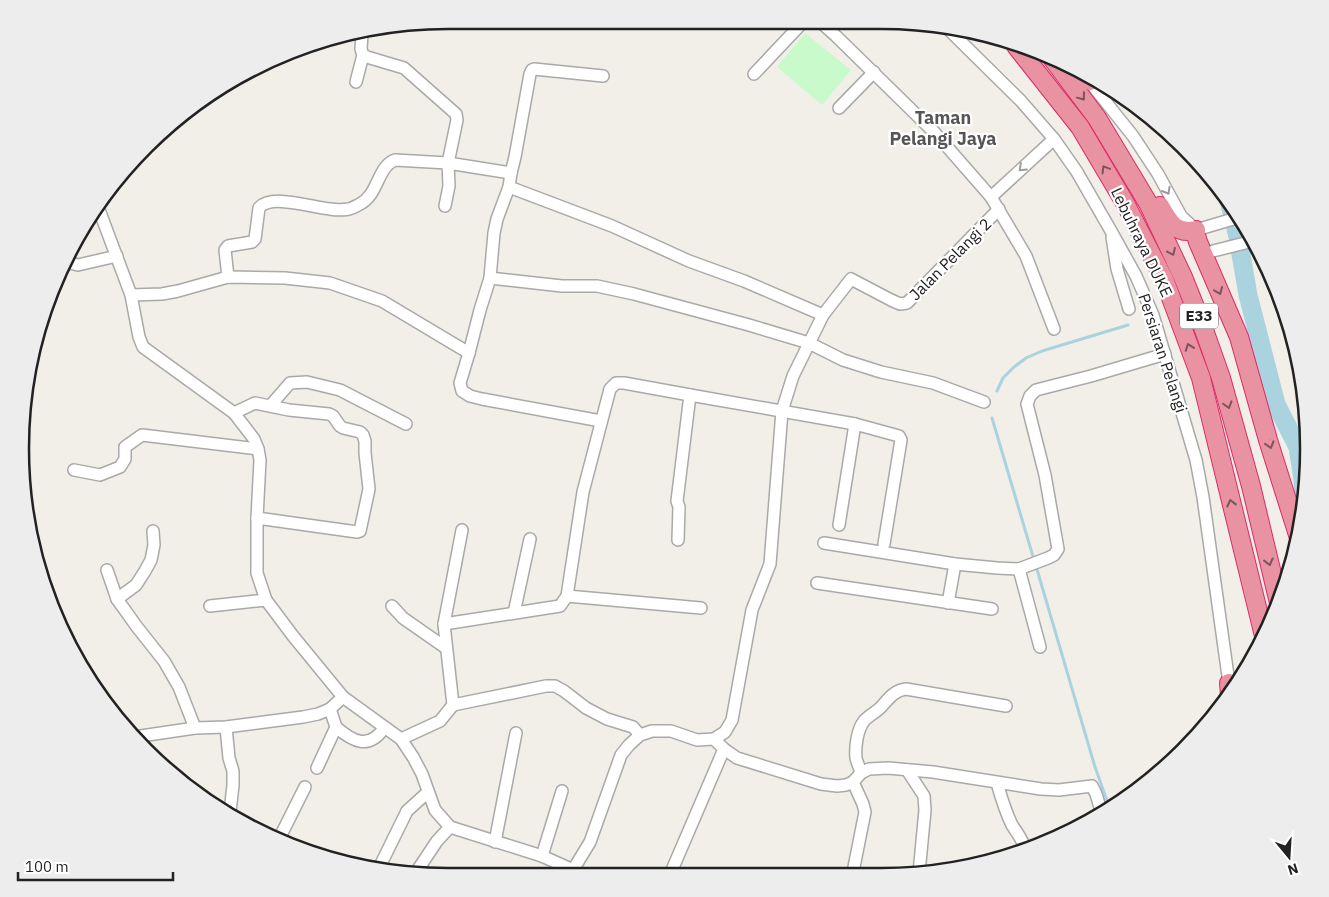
<svg xmlns="http://www.w3.org/2000/svg" width="1329" height="897" viewBox="0 0 1329 897" font-family="'IBM Plex Sans',sans-serif">
<style>
.park{fill:#c8facc}
.lines{fill:none;stroke-linecap:round;stroke-linejoin:round}
.stream{stroke:#aad3df;stroke-width:3}
.river{stroke:#aad3df;stroke-width:19}
.minor-casing{stroke:#a9a9a9;stroke-width:14}
.highway-casing{stroke:#dc2a67;stroke-width:20}
.minor{stroke:#fff;stroke-width:11}
.highway{stroke:#e892a2;stroke-width:18}
.oneway{stroke:#7b545c}
.oneway2{stroke:#9c9c9c}
.labels{text-anchor:middle;stroke-width:4.5;stroke-linejoin:round;paint-order:stroke}
.shield{fill:#fff;stroke:#646464;stroke-width:1}
.shield-label{font-size:15px;font-weight:bold;fill:#222}
.street-label{font-size:16px;fill:#222;stroke:#fff}
.neighbourhood-label{font-size:18px;font-weight:bold;fill:#555;stroke:#fff}
.rim{fill:none;stroke:#222;stroke-width:2.5}
</style>
<rect width="100%" height="100%" fill="#f2efe9"/>
<path class="park" d="M 805,33 L 851,70 L 822,105 L 777,67 Z"/>
<g class="lines">
<g class="stream">
<path d="M 997,391 L 1003,378 L 1014,367 L 1026,358 L 1042,351 L 1128,325"/>
<path d="M 992,418 L 1034,560"/>
<path d="M 1036,566 L 1095,767 L 1110,809"/>
</g>
<path class="river" d="M 1229,200 L 1238,237 L 1248,295 L 1276,404 L 1298,447 L 1303,480 L 1304,497"/>
<defs>
<g id="minor">
<path d="M 593,20 L 597,23 L 621,20"/>
<path d="M 818,20 L 836,36 L 935,133 L 991,197 L 1026,256 L 1054,329"/>
<path d="M 945,26 L 1021,101 L 1054,139 L 1077,172 L 1111,231 L 1136,276 L 1153,315 L 1196,460 L 1203,497 L 1229,683"/>
<path d="M 362,34 L 361,49 L 363,55 L 367,57 L 404,68 L 456,114 L 457,120 L 448,163 L 449,186 L 445,206"/>
<path d="M 754,74 L 805,20"/>
<path d="M 1091,79 L 1093,86 L 1133,136 L 1158,174 L 1181,216 L 1196,230 L 1240,217"/>
<path d="M 356,82 L 363,55"/>
<path d="M 839,108 L 874,72"/>
<path d="M 509,187 L 612,226 L 689,261 L 744,281 L 823,315"/>
<path d="M 991,197 L 1054,139"/>
<path d="M 98,207 L 131,295 L 139,337 L 143,347 L 234,413 L 254,439 L 258,449 L 260,460 L 257,518 L 257,573 L 266,600 L 293,636 L 343,697 L 401,739 L 413,757 L 422,774 L 435,810 L 450,827 L 542,856 L 573,870 L 580,877"/>
<path d="M 1112,237 L 1117,269 L 1129,309"/>
<path d="M 1213,251 L 1253,241"/>
<path d="M 66,262 L 78,265 L 117,256"/>
<path d="M 228,277 L 225,250 L 228,246 L 252,242 L 255,239 L 259,208 C 271,193 313,208 330,209 C 336,210 343,210 349,209 C 353,208 356,206 360,204 C 379,194 377,167 395,160 L 448,163 L 511,173"/>
<path d="M 490,278 L 562,286 L 597,286 L 634,294 L 749,325 L 809,343 L 843,360 L 881,372 L 933,383 L 984,402"/>
<path d="M 131,295 L 162,294 L 178,291 L 228,277 L 285,278 L 330,283 L 382,301 L 469,353 L 480,310 L 490,278 L 494,233 L 497,219 L 509,187 L 511,173 L 515,157 L 530,74 L 532,70 L 534,69 L 603,76"/>
<path d="M 469,353 L 460,383 L 462,391 L 470,396 L 482,399 L 601,421"/>
<path d="M 270,406 L 290,383 L 307,382 L 340,390 L 406,424"/>
<path d="M 234,413 L 255,403 L 289,410 L 329,414 L 333,416 L 340,426 L 343,428 L 360,432 L 363,435 L 365,441 L 365,453 L 369,489 L 360,531 L 357,532 L 257,518"/>
<path d="M 74,470 L 100,475 L 120,467 L 125,459 L 125,447 L 142,435 L 258,449"/>
<path d="M 839,525 L 855,424"/>
<path d="M 678,540 L 679,507 L 677,501 L 690,395"/>
<path d="M 824,543 L 955,564 L 997,568 L 1019,569 L 1048,558 L 1054,555 L 1058,549 L 1045,475 L 1027,404 L 1030,396 L 1036,390 L 1091,376 L 1165,354"/>
<path d="M 1019,569 L 1040,647"/>
<path d="M 107,570 L 117,599 L 137,627 L 164,661 L 179,687 L 195,728"/>
<path d="M 817,583 L 992,609"/>
<path d="M 567,596 L 701,608"/>
<path d="M 117,599 L 136,585 L 145,571 L 151,560 L 154,545 L 153,531"/>
<path d="M 948,603 L 955,564"/>
<path d="M 210,606 L 266,600"/>
<path d="M 392,606 L 403,618 L 446,648"/>
<path d="M 514,613 L 530,539"/>
<path d="M 444,624 L 560,606 L 567,596 L 583,492 L 610,389 L 616,383 L 624,383 L 690,395 L 855,424 L 899,436 L 901,440 L 884,544"/>
<path d="M 453,705 L 546,686 L 555,686 L 564,691 L 586,708 L 607,719 L 633,727 L 640,735"/>
<path d="M 226,727 L 229,758 L 233,771 L 233,785 L 230,812"/>
<path d="M 336,727 C 353,742 369,750 384,728"/>
<path d="M 134,737 L 195,728 L 226,727 L 303,717 L 318,714 L 330,709 L 343,697"/>
<path d="M 401,739 L 440,721 L 453,705 L 444,624 L 462,530"/>
<path d="M 714,739 L 724,749 L 737,758 L 821,784 L 837,786 L 846,785 L 853,782 L 861,773 L 869,769 L 888,768 L 933,772 L 1041,789 L 1059,790 L 1092,786 L 1096,794 L 1102,814"/>
<path d="M 317,768 L 336,727 L 330,709"/>
<path d="M 907,770 L 924,796 L 925,810 L 919,873"/>
<path d="M 861,773 C 860,768 857,763 856,758 C 855,747 857,730 864,721 C 869,715 877,712 882,706 C 889,698 895,690 906,689 L 1006,706"/>
<path d="M 997,783 C 1001,797 1005,811 1012,825 C 1017,833 1024,841 1025,850"/>
<path d="M 279,839 L 305,787"/>
<path d="M 495,842 L 516,733"/>
<path d="M 542,856 L 562,791"/>
<path d="M 378,870 L 407,811 L 428,792"/>
<path d="M 573,870 L 590,842 L 621,755 L 629,745 L 640,735 L 652,731 L 671,731 L 697,740 L 714,739 L 725,732 L 732,720 L 752,610 L 770,564 L 782,411 L 793,376 L 823,315 L 851,279 L 891,300 L 900,304 L 907,303 L 999,209"/>
<path d="M 415,874 L 437,841 L 450,827"/>
<path d="M 669,877 L 724,749"/>
<path d="M 852,877 L 865,812 L 863,804 L 853,782"/>
</g>
<g id="highway">
<path d="M 1016,46 L 1080,127 L 1125,203 L 1164,279 L 1201,378 L 1264,636"/>
<path d="M 1052,58 L 1097,118 L 1148,203 L 1183,277 L 1203,327 L 1221,378 L 1251,486 L 1279,603"/>
<path d="M 1080,71 L 1090,81"/>
<path d="M 1160,206 C 1169,222 1176,235 1196,230 L 1196,235 L 1198,242 L 1239,337 L 1268,440 L 1299,538"/>
<path d="M 1229,683 L 1230,695"/>
</g>
</defs>
<use href="#minor" class="minor-casing"/>
<use href="#highway" class="highway-casing"/>
<use href="#minor" class="minor"/>
<use href="#highway" class="highway"/>
</g>
<defs><path id="oneway-chevron" d="M-2-3.5L2.5 0L-2 3.5" fill="none" stroke-width="1.6" stroke-linecap="round" stroke-linejoin="round" transform="scale(1.25)"/></defs>
<g class="oneway">
<use href="#oneway-chevron" transform="translate(1082 97) rotate(53)"/>
<use href="#oneway-chevron" transform="translate(1105 169) rotate(-121)"/>
<use href="#oneway-chevron" transform="translate(1172 252) rotate(65)"/>
<use href="#oneway-chevron" transform="translate(1219 291) rotate(67)"/>
<use href="#oneway-chevron" transform="translate(1189 347) rotate(-110)"/>
<use href="#oneway-chevron" transform="translate(1228 405) rotate(74)"/>
<use href="#oneway-chevron" transform="translate(1270 445) rotate(73)"/>
<use href="#oneway-chevron" transform="translate(1231 503) rotate(-104)"/>
<use href="#oneway-chevron" transform="translate(1269 562) rotate(76)"/>
</g>
<g class="oneway2">
<use href="#oneway-chevron" transform="translate(1022 168) rotate(137)"/>
<use href="#oneway-chevron" transform="translate(1167 191) rotate(60)"/>
</g>
<g class="labels">
<rect class="shield" x="1180" y="303.5" width="38" height="25" rx="4"/>
<g class="shield-label">
<text x="1199" y="321">E33</text>
</g>
<g class="street-label">
<text transform="translate(1142 242) rotate(64)" y="6">Lebuhraya DUKE</text>
<text transform="translate(950 259) rotate(-45)" y="6">Jalan Pelangi 2</text>
<text transform="translate(1163 353) rotate(72)" y="6">Persiaran Pelangi</text>
</g>
<g class="neighbourhood-label">
<text x="943" y="124">Taman<tspan x="943" dy="21">Pelangi Jaya</tspan></text>
</g>
</g>
<path d="M0 0H1329V897H0ZM448 29H881A419 419 0 0 1 1300 448V449A419 419 0 0 1 881 868H448A419 419 0 0 1 29 449V448A419 419 0 0 1 448 29Z" fill="#ededed" fill-rule="evenodd"/>
<path class="rim" d="M448 29H881A419 419 0 0 1 1300 448V449A419 419 0 0 1 881 868H448A419 419 0 0 1 29 449V448A419 419 0 0 1 448 29Z"/>
<g transform="translate(1289 857) rotate(162)" stroke="#ffffff" stroke-width="4" paint-order="stroke">
<path d="M0-4L9 19L0 12L-9 19Z" fill="#222222"/>
<text y="-8" font-size="14" font-weight="bold" text-anchor="middle" fill="#222222">N</text>
</g>
<path d="M18 872v8h155v-8" fill="none" stroke="#222222" stroke-width="2.5"/>
<text x="25" y="872" font-size="15" fill="#222222" stroke="#ffffff" stroke-width="4" paint-order="stroke">100 m</text>
</svg>
